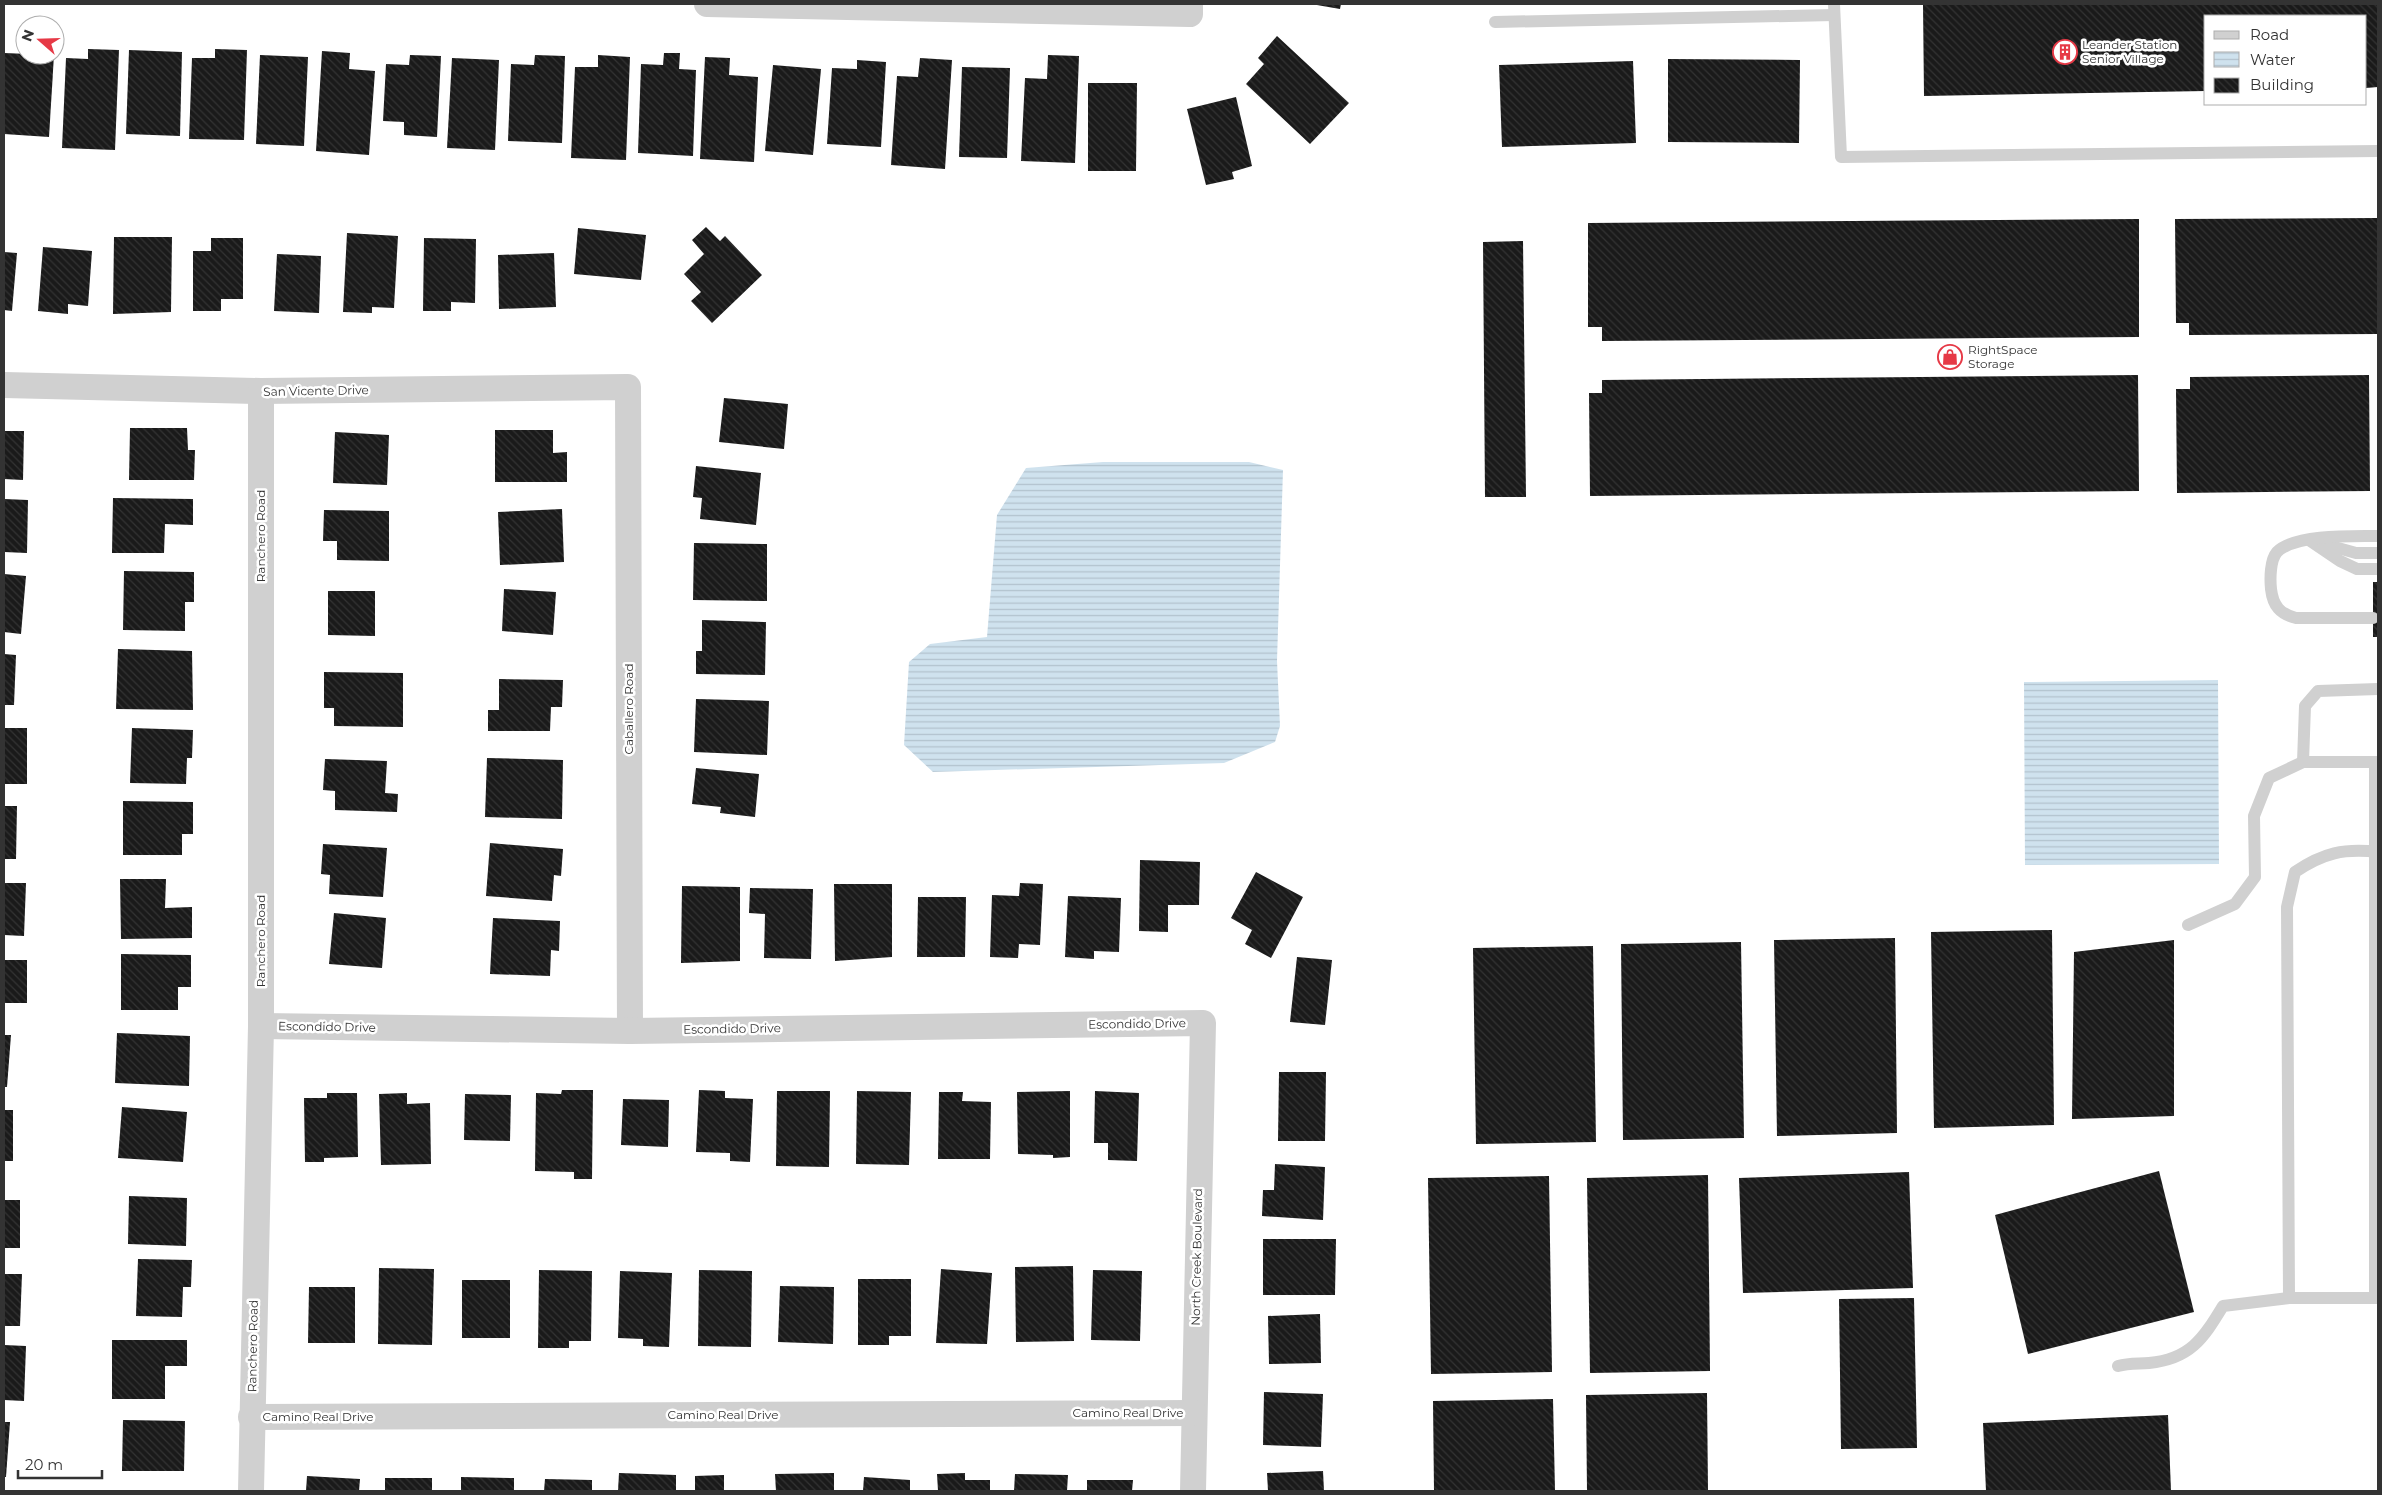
<svg xmlns="http://www.w3.org/2000/svg" width="2382" height="1495" viewBox="0 0 2382 1495" font-family="Montserrat,sans-serif">
<style>
.water{fill:url(#water-rules)}
.building{fill:url(#building-back-hatch)}
.lines{fill:none;stroke-linecap:round;stroke-linejoin:round}
.service{stroke:#d0d0d0;stroke-width:12}
.minor{stroke:#d0d0d0;stroke-width:26}
.labels{text-anchor:middle;stroke-width:5;stroke-linejoin:round;paint-order:stroke}
.poi-label{font-size:12px;fill:#333;stroke:#fff;text-anchor:start}
.street-label{font-size:12px;fill:#333;stroke:#fff}
</style>
<defs>
<pattern id="water-rules" width="6" height="5" patternUnits="userSpaceOnUse" patternTransform="scale(1.25)"><rect width="6" height="5" fill="#cfe2ee"/><path d="M0 2.5h6" fill="none" stroke="#b2c2cd"/></pattern>
<pattern id="building-back-hatch" width="6" height="6" patternUnits="userSpaceOnUse" patternTransform="scale(1.25)"><rect width="6" height="6" fill="#1a1a1a"/><path d="M-1 5l2 2M0 0l6 6M5-1l2 2" fill="none" stroke="#333"/></pattern>
</defs>
<rect width="100%" height="100%" fill="#fff"/>
<g class="water">
<path d="M 1103,462 L 1249,462 L 1283,470 L 1277,661 L 1280,726 L 1275,742 L 1224,763 L 933,772 L 904,745 L 909,662 L 930,644 L 987,637 L 997,515 L 1026,468 Z"/>
<path d="M 2218,680 L 2219,864 L 2025,865 L 2024,682 Z"/>
</g>
<g class="building">
<path d="M 1311,4 L 1341,4 L 1340,9 Z"/>
<path d="M 1923,4 L 2378,4 L 2378,87 L 2366,88 L 2366,16 L 2206,16 L 2206,91 L 1924,96 Z"/>
<path d="M 1277,36 L 1349,103 L 1310,144 L 1246,84 L 1264,64 L 1258,58 Z"/>
<path d="M 88,49 L 119,50 L 115,150 L 62,148 L 66,58 L 88,59 Z"/>
<path d="M 215,49 L 247,50 L 244,140 L 189,139 L 192,58 L 215,58 Z"/>
<path d="M 129,50 L 182,52 L 180,136 L 126,134 Z"/>
<path d="M 322,51 L 350,53 L 349,69 L 375,71 L 369,155 L 316,151 Z"/>
<path d="M 4,53 L 54,55 L 49,137 L 4,134 Z"/>
<path d="M 664,53 L 680,53 L 679,69 L 696,70 L 693,156 L 638,153 L 641,64 L 663,65 Z"/>
<path d="M 260,55 L 308,57 L 304,146 L 256,144 Z"/>
<path d="M 410,55 L 441,56 L 437,137 L 404,135 L 404,122 L 383,121 L 386,64 L 409,65 Z"/>
<path d="M 535,55 L 565,56 L 562,143 L 508,141 L 511,64 L 534,65 Z"/>
<path d="M 598,55 L 630,57 L 626,160 L 571,158 L 575,67 L 598,67 Z"/>
<path d="M 1048,55 L 1079,56 L 1075,163 L 1021,161 L 1025,78 L 1047,79 Z"/>
<path d="M 705,57 L 730,58 L 729,75 L 758,77 L 754,162 L 700,159 Z"/>
<path d="M 452,58 L 499,60 L 495,150 L 447,148 Z"/>
<path d="M 920,58 L 952,60 L 945,169 L 891,165 L 897,76 L 918,77 Z"/>
<path d="M 1668,59 L 1800,60 L 1799,143 L 1668,142 Z"/>
<path d="M 857,60 L 886,62 L 881,147 L 827,144 L 832,68 L 857,69 Z"/>
<path d="M 1633,61 L 1636,143 L 1502,147 L 1499,65 Z"/>
<path d="M 773,65 L 821,69 L 813,155 L 765,151 Z"/>
<path d="M 962,67 L 1010,68 L 1007,158 L 959,157 Z"/>
<path d="M 1088,83 L 1137,83 L 1136,171 L 1088,171 Z"/>
<path d="M 1236,97 L 1252,166 L 1232,172 L 1234,179 L 1206,185 L 1187,109 Z"/>
<path d="M 2378,218 L 2378,334 L 2189,335 L 2189,323 L 2176,323 L 2175,219 Z"/>
<path d="M 2139,219 L 2139,337 L 1602,341 L 1602,327 L 1588,327 L 1588,223 Z"/>
<path d="M 706,227 L 720,241 L 725,236 L 762,275 L 712,323 L 691,301 L 701,292 L 684,274 L 704,254 L 692,240 Z"/>
<path d="M 578,228 L 646,235 L 641,280 L 574,274 Z"/>
<path d="M 347,233 L 398,236 L 394,308 L 372,307 L 372,313 L 343,312 Z"/>
<path d="M 114,237 L 172,237 L 171,312 L 113,314 Z"/>
<path d="M 211,238 L 243,238 L 243,299 L 221,299 L 221,311 L 193,311 L 193,251 L 211,251 Z"/>
<path d="M 424,238 L 476,239 L 475,303 L 451,302 L 451,311 L 423,311 Z"/>
<path d="M 1523,241 L 1526,497 L 1485,497 L 1483,242 Z"/>
<path d="M 43,247 L 92,251 L 88,306 L 68,304 L 68,314 L 38,311 Z"/>
<path d="M 4,252 L 17,253 L 12,311 L 4,310 Z"/>
<path d="M 554,253 L 556,307 L 499,309 L 498,255 Z"/>
<path d="M 277,254 L 321,256 L 319,313 L 274,311 Z"/>
<path d="M 2138,375 L 2139,491 L 1590,496 L 1589,393 L 1602,393 L 1602,380 Z"/>
<path d="M 2369,375 L 2370,491 L 2177,493 L 2176,389 L 2190,389 L 2190,377 Z"/>
<path d="M 724,398 L 788,404 L 784,449 L 719,442 Z"/>
<path d="M 130,428 L 187,428 L 188,450 L 195,450 L 194,480 L 129,480 Z"/>
<path d="M 495,430 L 553,430 L 553,453 L 567,452 L 567,482 L 495,482 Z"/>
<path d="M 4,431 L 24,431 L 23,480 L 4,479 Z"/>
<path d="M 335,432 L 389,435 L 387,485 L 333,483 Z"/>
<path d="M 696,466 L 761,473 L 756,525 L 700,519 L 702,498 L 693,497 Z"/>
<path d="M 113,498 L 193,499 L 193,525 L 165,524 L 164,553 L 112,553 Z"/>
<path d="M 4,499 L 28,500 L 27,553 L 4,552 Z"/>
<path d="M 562,509 L 564,562 L 500,565 L 498,512 Z"/>
<path d="M 324,510 L 389,511 L 389,561 L 337,560 L 337,541 L 323,541 Z"/>
<path d="M 694,543 L 767,544 L 767,601 L 693,600 Z"/>
<path d="M 124,571 L 194,572 L 194,602 L 185,602 L 185,631 L 123,630 Z"/>
<path d="M 4,574 L 26,576 L 21,634 L 4,632 Z"/>
<rect x="2373" y="582" width="5" height="55"/>
<path d="M 504,589 L 556,592 L 553,635 L 502,631 Z"/>
<path d="M 328,591 L 375,591 L 375,636 L 328,635 Z"/>
<path d="M 702,620 L 766,622 L 765,675 L 696,674 L 696,651 L 702,651 Z"/>
<path d="M 118,649 L 192,651 L 193,710 L 116,709 Z"/>
<path d="M 4,654 L 16,655 L 14,705 L 4,705 Z"/>
<path d="M 324,672 L 403,673 L 403,727 L 334,726 L 334,708 L 324,708 Z"/>
<path d="M 499,679 L 563,680 L 562,707 L 551,707 L 550,731 L 488,731 L 488,710 L 499,710 Z"/>
<path d="M 696,699 L 769,701 L 767,755 L 694,752 Z"/>
<rect x="4" y="728" width="23" height="56"/>
<path d="M 132,728 L 193,730 L 192,758 L 187,758 L 186,784 L 130,783 Z"/>
<path d="M 487,758 L 563,760 L 562,819 L 485,817 Z"/>
<path d="M 325,759 L 387,761 L 385,793 L 398,794 L 397,812 L 335,810 L 335,791 L 323,790 Z"/>
<path d="M 696,768 L 759,774 L 755,817 L 720,813 L 721,807 L 692,804 Z"/>
<path d="M 123,801 L 193,802 L 193,834 L 182,834 L 182,855 L 123,855 Z"/>
<path d="M 4,806 L 17,806 L 16,859 L 4,859 Z"/>
<path d="M 490,843 L 563,849 L 561,876 L 554,875 L 552,901 L 486,896 Z"/>
<path d="M 323,844 L 387,848 L 383,897 L 329,894 L 330,875 L 321,874 Z"/>
<path d="M 1140,860 L 1200,862 L 1199,905 L 1168,905 L 1168,932 L 1139,931 Z"/>
<path d="M 1256,872 L 1303,897 L 1271,958 L 1245,944 L 1252,930 L 1231,918 Z"/>
<path d="M 120,879 L 166,879 L 165,908 L 192,907 L 192,938 L 121,939 Z"/>
<path d="M 4,883 L 26,883 L 24,936 L 4,935 Z"/>
<path d="M 1020,883 L 1043,884 L 1040,945 L 1019,944 L 1018,958 L 990,957 L 992,895 L 1019,896 Z"/>
<path d="M 834,884 L 892,884 L 892,957 L 835,961 Z"/>
<path d="M 682,886 L 740,887 L 740,961 L 681,963 Z"/>
<path d="M 750,888 L 813,889 L 811,959 L 764,958 L 765,914 L 749,913 Z"/>
<path d="M 1068,896 L 1121,898 L 1119,952 L 1094,951 L 1094,959 L 1065,957 Z"/>
<path d="M 918,897 L 966,897 L 965,957 L 917,957 Z"/>
<path d="M 334,913 L 386,918 L 382,968 L 329,964 Z"/>
<path d="M 493,918 L 560,921 L 559,951 L 551,950 L 550,976 L 490,974 Z"/>
<path d="M 2052,930 L 2054,1125 L 1934,1128 L 1931,932 Z"/>
<path d="M 1895,938 L 1897,1133 L 1777,1136 L 1774,940 Z"/>
<path d="M 2174,940 L 2174,1116 L 2072,1119 L 2074,952 Z"/>
<path d="M 1741,942 L 1744,1138 L 1623,1140 L 1621,944 Z"/>
<path d="M 1593,946 L 1596,1142 L 1476,1144 L 1473,948 Z"/>
<path d="M 121,954 L 191,955 L 191,987 L 178,987 L 178,1010 L 121,1010 Z"/>
<path d="M 1297,957 L 1332,960 L 1325,1025 L 1290,1022 Z"/>
<rect x="4" y="960" width="23" height="43"/>
<path d="M 117,1033 L 190,1036 L 189,1086 L 115,1083 Z"/>
<path d="M 4,1035 L 11,1035 L 7,1087 L 4,1087 Z"/>
<path d="M 1279,1072 L 1326,1072 L 1325,1141 L 1278,1141 Z"/>
<path d="M 562,1090 L 593,1090 L 592,1179 L 574,1179 L 574,1172 L 535,1171 L 536,1093 L 561,1094 Z"/>
<path d="M 699,1090 L 725,1091 L 725,1098 L 753,1099 L 750,1162 L 730,1161 L 730,1153 L 696,1152 Z"/>
<path d="M 777,1091 L 830,1091 L 829,1167 L 776,1166 Z"/>
<path d="M 857,1091 L 911,1092 L 909,1165 L 856,1164 Z"/>
<path d="M 1070,1091 L 1070,1157 L 1053,1158 L 1053,1155 L 1018,1154 L 1017,1092 Z"/>
<path d="M 1095,1091 L 1139,1093 L 1137,1161 L 1108,1160 L 1108,1143 L 1094,1143 Z"/>
<path d="M 939,1092 L 963,1092 L 962,1101 L 991,1102 L 990,1159 L 938,1159 Z"/>
<path d="M 327,1093 L 357,1093 L 358,1157 L 324,1158 L 324,1162 L 305,1162 L 304,1098 L 327,1098 Z"/>
<path d="M 407,1093 L 407,1104 L 430,1103 L 431,1164 L 381,1165 L 379,1094 Z"/>
<path d="M 465,1094 L 511,1095 L 510,1141 L 464,1140 Z"/>
<path d="M 623,1099 L 669,1100 L 668,1147 L 621,1145 Z"/>
<path d="M 122,1107 L 187,1112 L 183,1162 L 118,1158 Z"/>
<rect x="4" y="1110" width="9" height="51"/>
<path d="M 1275,1164 L 1325,1167 L 1323,1220 L 1262,1216 L 1263,1190 L 1274,1190 Z"/>
<path d="M 2159,1171 L 2194,1312 L 2028,1354 L 1995,1215 Z"/>
<path d="M 1909,1172 L 1913,1288 L 1743,1293 L 1739,1178 Z"/>
<path d="M 1708,1175 L 1710,1371 L 1590,1373 L 1587,1178 Z"/>
<path d="M 1549,1176 L 1552,1372 L 1431,1374 L 1428,1178 Z"/>
<path d="M 129,1196 L 187,1198 L 186,1246 L 128,1244 Z"/>
<rect x="4" y="1200" width="16" height="48"/>
<path d="M 1263,1239 L 1336,1239 L 1335,1295 L 1263,1295 Z"/>
<path d="M 138,1259 L 192,1260 L 191,1287 L 183,1287 L 182,1317 L 136,1316 Z"/>
<path d="M 1073,1266 L 1074,1341 L 1016,1342 L 1015,1267 Z"/>
<path d="M 379,1268 L 434,1269 L 432,1345 L 378,1344 Z"/>
<path d="M 941,1269 L 992,1273 L 987,1344 L 936,1343 Z"/>
<path d="M 539,1270 L 592,1271 L 591,1341 L 569,1341 L 569,1348 L 538,1348 Z"/>
<path d="M 699,1270 L 752,1271 L 751,1347 L 698,1346 Z"/>
<path d="M 1093,1270 L 1142,1271 L 1140,1341 L 1091,1340 Z"/>
<path d="M 620,1271 L 672,1273 L 669,1347 L 643,1346 L 643,1339 L 618,1338 Z"/>
<path d="M 4,1274 L 22,1274 L 20,1326 L 4,1326 Z"/>
<path d="M 858,1279 L 911,1279 L 911,1336 L 889,1336 L 889,1345 L 858,1345 Z"/>
<rect x="462" y="1280" width="48" height="58"/>
<path d="M 780,1286 L 834,1287 L 833,1344 L 778,1342 Z"/>
<path d="M 309,1287 L 355,1287 L 355,1343 L 308,1343 Z"/>
<path d="M 1914,1298 L 1917,1448 L 1841,1449 L 1839,1299 Z"/>
<path d="M 1320,1314 L 1321,1363 L 1269,1364 L 1268,1316 Z"/>
<path d="M 112,1340 L 187,1340 L 187,1366 L 165,1366 L 165,1399 L 112,1399 Z"/>
<path d="M 4,1345 L 26,1346 L 24,1401 L 4,1400 Z"/>
<path d="M 1264,1392 L 1323,1394 L 1321,1447 L 1263,1445 Z"/>
<path d="M 1707,1393 L 1708,1491 L 1587,1491 L 1586,1395 Z"/>
<path d="M 1553,1399 L 1555,1491 L 1434,1491 L 1433,1401 Z"/>
<path d="M 2168,1415 L 2171,1491 L 1986,1491 L 1983,1423 Z"/>
<path d="M 123,1420 L 185,1421 L 184,1471 L 122,1471 Z"/>
<path d="M 4,1422 L 10,1422 L 6,1477 L 4,1477 Z"/>
<path d="M 1323,1471 L 1324,1491 L 1268,1491 L 1267,1473 Z"/>
<path d="M 619,1473 L 676,1475 L 676,1491 L 618,1491 Z"/>
<path d="M 834,1473 L 834,1491 L 776,1491 L 775,1474 Z"/>
<path d="M 965,1473 L 965,1480 L 990,1480 L 990,1491 L 938,1491 L 937,1474 Z"/>
<path d="M 1015,1474 L 1068,1475 L 1067,1491 L 1014,1491 Z"/>
<path d="M 724,1475 L 724,1491 L 695,1491 L 695,1476 Z"/>
<path d="M 307,1476 L 360,1479 L 359,1491 L 306,1491 Z"/>
<path d="M 461,1477 L 514,1478 L 514,1491 L 461,1491 Z"/>
<path d="M 864,1477 L 910,1480 L 910,1491 L 863,1491 Z"/>
<rect x="385" y="1478" width="47" height="13"/>
<path d="M 545,1479 L 592,1480 L 592,1491 L 544,1491 Z"/>
<path d="M 1087,1480 L 1133,1480 L 1132,1491 L 1087,1491 Z"/>
</g>
<g class="lines">
<g class="service">
<path d="M 1834,4 L 1841,157 L 2378,151"/>
<path d="M 1495,22 L 1834,15"/>
<path d="M 2309,540 L 2340,561 L 2357,569 L 2378,569"/>
<path d="M 2320,543 L 2356,553 L 2378,553"/>
<path d="M 2373,618 L 2296,618 C 2280,614 2273,606 2271,589 C 2270,579 2270,560 2277,552 C 2295,534 2353,536 2378,536"/>
<path d="M 2303,762 L 2305,706 L 2318,691 L 2378,689"/>
<path d="M 2375,762 L 2375,1298"/>
<path d="M 2188,925 L 2235,904 L 2255,877 L 2254,816 L 2269,778 L 2303,762 L 2378,762"/>
<path d="M 2289,1298 L 2287,907 L 2295,872 C 2323,853 2344,848 2378,852"/>
<path d="M 2118,1366 C 2129,1363 2139,1364 2149,1363 C 2190,1359 2203,1339 2223,1306 L 2289,1298 L 2378,1298"/>
</g>
<g class="minor">
<path d="M 707,4 L 1190,14 L 1190,4"/>
<path d="M 4,385 L 261,391 L 628,387 L 630,1031"/>
<path d="M 261,1026 L 630,1031 L 1203,1023 L 1193,1491"/>
<path d="M 251,1417 L 1194,1413"/>
<path d="M 251,1491 L 261,1026 L 261,391"/>
</g>
</g>
<defs>
<symbol id="building-ring" viewBox="-11 -11 22 22"><circle r="9.5" fill="#fff" stroke="#e63946" stroke-width="1.5"/><path d="M-4-6H4V6H1V3H-1V6H-4ZM-2.5-4.3h1.7v1.8h-1.7ZM.8-4.3h1.7v1.8H.8ZM-2.5-1h1.7V.8h-1.7ZM.8-1h1.7V.8H.8Z" fill="#e63946"/></symbol>
<symbol id="shop-ring" viewBox="-11 -11 22 22"><circle r="9.5" fill="#fff" stroke="#e63946" stroke-width="1.5"/><path d="M-5-2.5h2.3a2.7 3.5 0 0 1 5.4 0H5L5.5 6h-11ZM-1.5-2.5h3a1.5 2.3 0 0 0-3 0Z" fill="#e63946"/></symbol>
</defs>
<g fill-rule="evenodd">
<use href="#building-ring" x="2051" y="38" width="28" height="28"/>
<use href="#shop-ring" x="1936" y="343" width="28" height="28"/>
</g>
<g class="labels">
<g class="poi-label">
<text x="2082" y="49">Leander Station<tspan x="2082" dy="14">Senior Village</tspan></text>
<text x="1968" y="354">RightSpace<tspan x="1968" dy="14">Storage</tspan></text>
</g>
<g class="street-label">
<text transform="translate(316 391) rotate(-1)" y="4">San Vicente Drive</text>
<text transform="translate(261 536) rotate(-90)" y="4">Ranchero Road</text>
<text transform="translate(629 709) rotate(-90)" y="4">Caballero Road</text>
<text transform="translate(261 941) rotate(-90)" y="4">Ranchero Road</text>
<text transform="translate(1137 1024) rotate(-1)" y="4">Escondido Drive</text>
<text transform="translate(327 1027) rotate(1)" y="4">Escondido Drive</text>
<text transform="translate(732 1029) rotate(-1)" y="4">Escondido Drive</text>
<text transform="translate(1197 1257) rotate(-89)" y="4">North Creek Boulevard</text>
<text transform="translate(253 1346) rotate(-89)" y="4">Ranchero Road</text>
<text x="1128" y="1417">Camino Real Drive</text>
<text x="723" y="1419">Camino Real Drive</text>
<text x="318" y="1421">Camino Real Drive</text>
</g>
</g>
<rect width="2382" height="1495" fill="none" stroke="#333333" stroke-width="10"/>
<rect x="2204" y="15" width="162" height="90" fill="#ffffff" stroke="#adadad"/>
<rect x="2214" y="31" width="25" height="8" fill="#d0d0d0" stroke="#adadad"/>
<text x="2250" y="40" font-size="15" fill="#333333">Road</text>
<rect x="2214" y="52" width="25" height="15" fill="url(#water-rules)" stroke="#adadad"/>
<text x="2250" y="65" font-size="15" fill="#333333">Water</text>
<rect x="2214" y="78" width="25" height="15" fill="url(#building-back-hatch)" stroke="#adadad"/>
<text x="2250" y="90" font-size="15" fill="#333333">Building</text>
<g transform="translate(40 40) rotate(290)"><circle r="24" fill="#ffffff" stroke="#adadad"/>
<path d="M0-4L9 19L0 12L-9 19Z" fill="#e63946"/>
<text y="-8" font-size="14" font-weight="bold" text-anchor="middle" fill="#333333">N</text>
</g>
<path d="M18 1470v8h84v-8" fill="none" stroke="#333333" stroke-width="2.5"/>
<text x="25" y="1470" font-size="15" fill="#333333" stroke="#ffffff" stroke-width="4" paint-order="stroke">20 m</text>
</svg>
